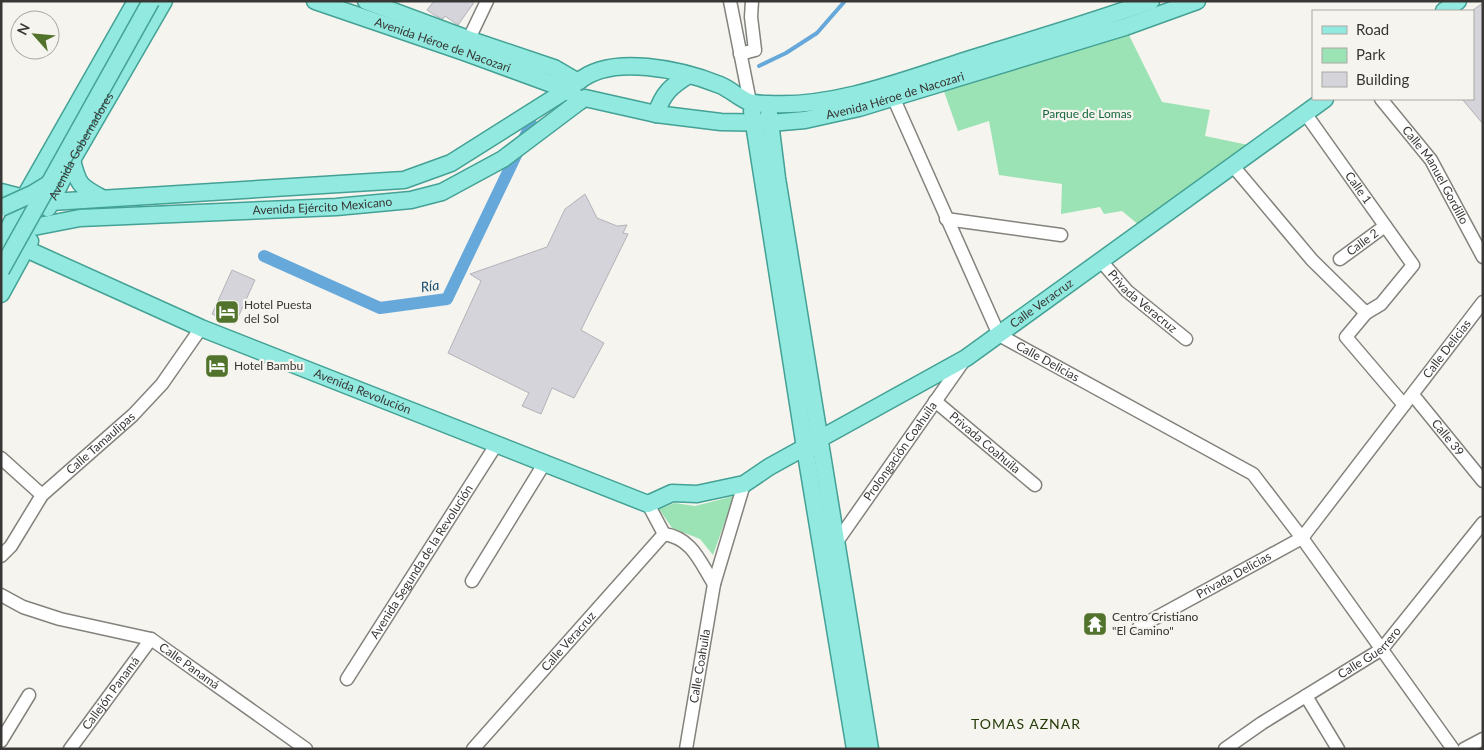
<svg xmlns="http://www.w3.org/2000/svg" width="1484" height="750" viewBox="0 0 1484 750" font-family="Lato,sans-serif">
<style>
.green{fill:#9be3b4}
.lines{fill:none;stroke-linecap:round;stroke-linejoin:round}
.stream{stroke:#66a8da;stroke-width:4}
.canal{stroke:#66a8da;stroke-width:12}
.building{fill:#d5d4da;stroke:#b3b2b8}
.minor-casing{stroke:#84827c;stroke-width:15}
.major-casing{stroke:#43a195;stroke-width:19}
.minor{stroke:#fff;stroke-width:12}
.major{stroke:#92e9df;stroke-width:16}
.major-bridge-casing{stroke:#43a195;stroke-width:19;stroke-linecap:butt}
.major-bridge{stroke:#92e9df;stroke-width:16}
.labels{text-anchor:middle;stroke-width:4.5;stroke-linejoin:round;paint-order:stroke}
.street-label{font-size:12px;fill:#383735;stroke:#f6f4ee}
.park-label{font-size:12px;fill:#14673d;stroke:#f6f4ee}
.poi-label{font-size:12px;fill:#383735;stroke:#f6f4ee;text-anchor:start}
.water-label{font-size:14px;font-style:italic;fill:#1c4e70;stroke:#f6f4ee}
.neighbourhood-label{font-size:14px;letter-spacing:1px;fill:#253b08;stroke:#f6f4ee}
</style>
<rect width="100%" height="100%" fill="#f6f4ee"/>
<g class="green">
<path d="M 1125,27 L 1162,102 L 1210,110 L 1205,136 L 1253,146 L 1140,226 L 1122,211 L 1104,214 L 1100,207 L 1061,214 L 1062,184 L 999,175 L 989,121 L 958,131 L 941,83 Z"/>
<path d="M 734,496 L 713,555 L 700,539 L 672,528 L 659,509 L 675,503 L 695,506 Z"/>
</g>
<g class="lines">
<path class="stream" d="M 759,66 L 786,53 L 817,33 L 845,1"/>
<path class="canal" d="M 264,256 L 380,308 L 447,299 L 531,124"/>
</g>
<g class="building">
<path d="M 434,1 L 475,1 L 458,25 L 445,16 L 443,19 L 436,16 L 427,10 Z"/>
<path d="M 1483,3 L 1483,124 L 1462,99 L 1473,99 L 1473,10 Z"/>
<path d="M 585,194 L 597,218 L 617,226 L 627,225 L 623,233 L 628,234 L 581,330 L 604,343 L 574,398 L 552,388 L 541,414 L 522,406 L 529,393 L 448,353 L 481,281 L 470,274 L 547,247 L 565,209 Z"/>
<path d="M 232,270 L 255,280 L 235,324 L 212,314 Z"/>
</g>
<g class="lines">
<defs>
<g id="minor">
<path d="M 730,1 L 750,102"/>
<path d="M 465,47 L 487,1"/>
<path d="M 740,54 L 755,50 L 751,17 L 752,1"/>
<path id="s1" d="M 894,89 L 893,97 L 999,335 L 1253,474 L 1302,538 L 1453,749"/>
<path id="s2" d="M 1381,99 L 1431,160 L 1483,257"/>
<path id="s3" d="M 1305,113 L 1413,265 L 1381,304 L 1366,313"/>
<path d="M 1233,166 L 1312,260 L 1366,313 L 1346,337 L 1404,405"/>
<path d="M 946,219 L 1061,235"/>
<path id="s4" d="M 1340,259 L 1385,226"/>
<path id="s5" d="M 1101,261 L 1127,291 L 1186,339"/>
<path id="s6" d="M 1413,395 L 1483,481"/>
<path id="s7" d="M 935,401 L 1035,485"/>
<path d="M 1,458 L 42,495"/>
<path d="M 648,504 L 664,534"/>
<path d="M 664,534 C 692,538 700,562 714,584"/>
<path id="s8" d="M 836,543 L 965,359"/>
<path id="s9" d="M 1,556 L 11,546 L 42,495 L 133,415 L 162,384 L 201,328"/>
<path d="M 472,581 L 544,464"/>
<path id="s10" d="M 1,595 L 23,607 L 60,619 L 151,639 L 306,749"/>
<path id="s11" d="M 1139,627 L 1302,538 L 1483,302"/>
<path id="s12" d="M 347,679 L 496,445"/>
<path d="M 1306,696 L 1338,749"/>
<path d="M 1,741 L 29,695"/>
<path id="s13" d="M 70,749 L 151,639"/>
<path id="s14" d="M 473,749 L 664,534"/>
<path id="s15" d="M 686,749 L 714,584 L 744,484"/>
<path id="s16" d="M 1225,749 L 1262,723 L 1382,649 L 1483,523"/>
<path d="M 1464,749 L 1483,739"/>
</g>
<g id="major">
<path id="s17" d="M 315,1 L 464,52 L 568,90 L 580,101 L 585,98 L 656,114 L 721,122 L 771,123 L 805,120 L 859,108 L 1125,27 L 1197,1"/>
<path d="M 366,1 L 468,39 L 554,68 L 578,82 C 611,53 683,70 720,85 C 730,89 739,98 749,102 C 754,103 763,104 768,104 C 834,108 905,80 967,60 C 1028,41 1090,23 1151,1"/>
<path d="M 1444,11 L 1458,1"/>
<path d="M 752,111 L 805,448 L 855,749"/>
<path d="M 656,114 C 663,93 671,86 689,75"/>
<path d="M 769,114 L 777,178 L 870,749"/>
<path d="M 72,160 C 78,184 79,186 102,198"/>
<path d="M 1,192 L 24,198 L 28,206"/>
<path d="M 26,198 L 51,202 L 404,180 L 451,163 L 573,86"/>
<path id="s18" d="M 48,208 L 72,160 L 164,1"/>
<path id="s19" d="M 13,231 L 80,218 L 336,207 L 411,200 L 442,192 L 503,159 L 580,101"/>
<path id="s20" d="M 7,232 L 26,249 L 201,328 L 648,504 L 672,493 L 697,494 L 744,484 L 769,467 L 966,358 L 1325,99"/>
<path d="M 1,243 L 24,198 L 136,1"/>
<path d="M 1,294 L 30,241"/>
</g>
</defs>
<use href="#minor" class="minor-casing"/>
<use href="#major" class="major-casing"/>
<use href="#minor" class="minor"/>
<use href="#major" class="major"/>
<defs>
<g id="major-bridge">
<path d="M 1,208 L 32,194 L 50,183"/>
<path d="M 1,270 L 151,1"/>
</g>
</defs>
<use href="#major-bridge" class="major-bridge-casing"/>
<use href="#major-bridge" class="major-bridge"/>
</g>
<defs>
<symbol id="hotel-square" viewBox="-11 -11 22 22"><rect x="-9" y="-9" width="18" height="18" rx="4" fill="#51732b" stroke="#f6f4ee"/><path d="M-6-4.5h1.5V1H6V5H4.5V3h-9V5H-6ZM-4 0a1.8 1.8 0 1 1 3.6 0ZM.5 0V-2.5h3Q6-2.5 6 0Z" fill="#fff"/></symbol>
<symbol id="temple-square" viewBox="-11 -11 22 22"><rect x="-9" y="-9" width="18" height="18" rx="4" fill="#51732b" stroke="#f6f4ee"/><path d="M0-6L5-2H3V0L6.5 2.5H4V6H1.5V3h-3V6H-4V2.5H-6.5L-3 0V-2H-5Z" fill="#fff"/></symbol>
</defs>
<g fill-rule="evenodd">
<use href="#hotel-square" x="213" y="298" width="28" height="28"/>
<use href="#hotel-square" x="203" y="352" width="28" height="28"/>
<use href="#temple-square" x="1081" y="610" width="28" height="28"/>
</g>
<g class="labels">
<g class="street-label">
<text dy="4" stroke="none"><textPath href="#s17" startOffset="135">Avenida Héroe de Nacozari</textPath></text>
<text dy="4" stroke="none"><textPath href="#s17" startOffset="606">Avenida Héroe de Nacozari</textPath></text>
<text dy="4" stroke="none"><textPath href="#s18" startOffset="70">Avenida Gobernadores</textPath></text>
<text dy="4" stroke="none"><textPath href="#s2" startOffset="94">Calle Manuel Gordillo</textPath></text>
<text dy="4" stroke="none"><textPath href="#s3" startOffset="92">Calle 1</textPath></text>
<text dy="4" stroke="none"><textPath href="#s19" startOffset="311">Avenida Ejército Mexicano</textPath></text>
<text dy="4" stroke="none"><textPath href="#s4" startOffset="28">Calle 2</textPath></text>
<text dy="4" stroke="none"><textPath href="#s5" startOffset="58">Privada Veracruz</textPath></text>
<text dy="4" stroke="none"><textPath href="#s20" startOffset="1146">Calle Veracruz</textPath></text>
<text dy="4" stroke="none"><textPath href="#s11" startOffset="424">Calle Delicias</textPath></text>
<text dy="4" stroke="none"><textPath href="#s1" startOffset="324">Calle Delicias</textPath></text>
<text dy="4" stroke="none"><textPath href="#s20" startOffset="391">Avenida Revolución</textPath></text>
<text dy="4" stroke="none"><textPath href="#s6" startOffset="55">Calle 39</textPath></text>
<text dy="4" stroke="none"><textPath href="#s9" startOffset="152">Calle Tamaulipas</textPath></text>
<text dy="4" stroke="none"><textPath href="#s7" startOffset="65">Privada Coahuila</textPath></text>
<text dy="4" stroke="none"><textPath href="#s8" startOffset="112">Prolongación Coahuila</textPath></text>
<text dy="4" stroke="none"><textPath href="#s12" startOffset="139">Avenida Segunda de la Revolución</textPath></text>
<text dy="4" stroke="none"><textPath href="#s11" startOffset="108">Privada Delicias</textPath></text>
<text dy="4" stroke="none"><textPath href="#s14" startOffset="144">Calle Veracruz</textPath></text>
<text dy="4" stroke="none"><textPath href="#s16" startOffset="174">Calle Guerrero</textPath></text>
<text dy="4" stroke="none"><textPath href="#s10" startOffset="204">Calle Panamá</textPath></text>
<text dy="4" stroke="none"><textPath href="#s15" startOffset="84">Calle Coahuila</textPath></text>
<text dy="4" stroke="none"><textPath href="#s13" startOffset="69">Callejón Panamá</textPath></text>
</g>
<g class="park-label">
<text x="1087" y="118">Parque de Lomas</text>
</g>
<g class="poi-label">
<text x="244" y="309">Hotel Puesta<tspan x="244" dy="14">del Sol</tspan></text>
<text x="234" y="370">Hotel Bambu</text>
<text x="1112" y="621">Centro Cristiano<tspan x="1112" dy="14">"El Camino"</tspan></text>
</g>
<g class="water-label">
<text transform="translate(430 286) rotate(-8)" y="5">Ría</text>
</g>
<g class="neighbourhood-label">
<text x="1026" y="729">TOMAS AZNAR</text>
</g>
</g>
<rect width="1484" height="750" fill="none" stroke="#383735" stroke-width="5"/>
<rect x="1312" y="10" width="162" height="90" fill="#f6f4ee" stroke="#aaa8a4"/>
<rect x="1322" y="26" width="25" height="8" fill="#92e9df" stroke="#aaa8a4"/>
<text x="1356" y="35" font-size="15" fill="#383735">Road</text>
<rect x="1322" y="48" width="25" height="15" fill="#9be3b4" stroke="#aaa8a4"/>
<text x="1356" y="60" font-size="15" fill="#383735">Park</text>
<rect x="1322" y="72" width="25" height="15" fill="#d5d4da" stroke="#aaa8a4"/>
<text x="1356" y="85" font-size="15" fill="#383735">Building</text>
<g transform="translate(35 35) rotate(297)"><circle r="24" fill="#f6f4ee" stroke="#aaa8a4"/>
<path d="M0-4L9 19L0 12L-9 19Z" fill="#51732b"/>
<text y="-8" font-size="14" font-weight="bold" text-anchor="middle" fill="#383735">N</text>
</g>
</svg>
